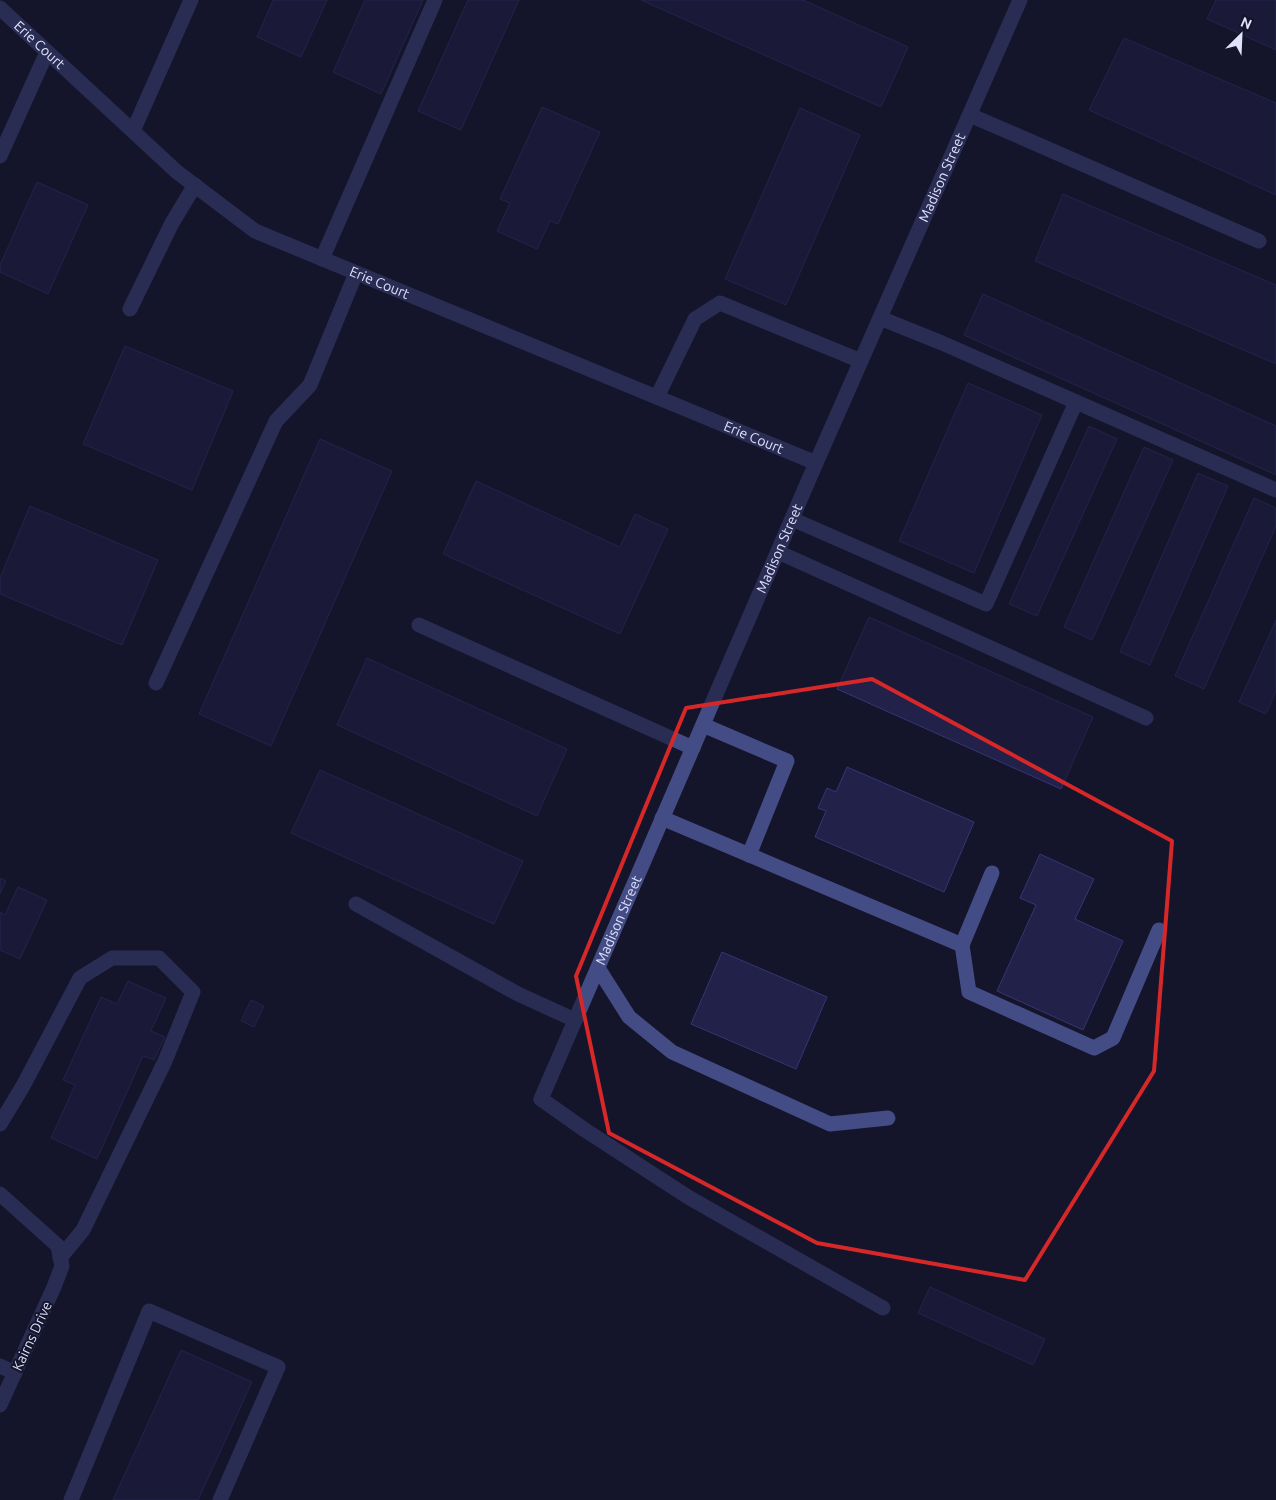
<svg xmlns="http://www.w3.org/2000/svg" width="1276" height="1500" viewBox="0 0 1276 1500" font-family="Ubuntu,sans-serif">
<style>
.building{fill:#22214a;stroke:#373574}
.lines{fill:none;stroke-linecap:round;stroke-linejoin:round}
.minor{stroke:#434c85;stroke-width:15}
.marked{fill:none;stroke:#d62828;stroke-width:4;stroke-linejoin:round}
.labels{text-anchor:middle;stroke-width:4;stroke-linejoin:round;paint-order:stroke}
.street-label{font-size:14px;fill:#e0e2fc;stroke:#14142a}
</style>
<rect width="100%" height="100%" fill="#14142a"/>
<g class="building">
<path d="M 273,0 L 327,0 L 301,57 L 257,37 Z"/>
<path d="M 365,0 L 423,0 L 381,94 L 333,72 Z"/>
<path d="M 468,0 L 519,0 L 461,130 L 418,111 Z"/>
<path d="M 641,0 L 803,0 L 908,47 L 881,107 Z"/>
<path d="M 1216,0 L 1276,0 L 1276,50 L 1207,19 Z"/>
<path d="M 1124,38 L 1276,103 L 1276,195 L 1089,110 Z"/>
<path d="M 542,107 L 600,132 L 558,224 L 550,221 L 537,249 L 497,231 L 510,203 L 500,199 Z"/>
<path d="M 800,108 L 860,135 L 786,305 L 725,279 Z"/>
<path d="M 37,182 L 88,205 L 48,294 L 0,272 L 0,265 Z"/>
<path d="M 1063,194 L 1276,285 L 1276,364 L 1035,261 Z"/>
<path d="M 983,294 L 1276,426 L 1276,475 L 964,335 Z"/>
<path d="M 125,346 L 233,391 L 192,490 L 83,444 Z"/>
<path d="M 968,383 L 1042,415 L 974,573 L 899,541 Z"/>
<path d="M 1089,426 L 1117,439 L 1037,616 L 1009,604 Z"/>
<path d="M 320,439 L 392,471 L 271,746 L 199,714 Z"/>
<path d="M 1144,447 L 1173,460 L 1092,640 L 1064,627 Z"/>
<path d="M 1198,473 L 1228,486 L 1150,665 L 1120,652 Z"/>
<path d="M 476,481 L 620,547 L 635,514 L 668,529 L 620,634 L 443,554 Z"/>
<path d="M 1254,498 L 1276,508 L 1276,526 L 1204,689 L 1175,676 Z"/>
<path d="M 30,506 L 158,560 L 122,645 L 0,594 L 0,578 Z"/>
<path d="M 869,617 L 1093,717 L 1061,789 L 837,689 Z"/>
<path d="M 1276,620 L 1276,691 L 1266,714 L 1239,702 Z"/>
<path d="M 367,658 L 567,749 L 537,816 L 337,725 Z"/>
<path d="M 847,767 L 974,822 L 944,892 L 815,837 L 826,811 L 818,808 L 827,788 L 836,792 Z"/>
<path d="M 320,770 L 523,861 L 494,924 L 291,833 Z"/>
<path d="M 1040,854 L 1094,879 L 1075,919 L 1123,941 L 1083,1030 L 997,991 L 1036,905 L 1020,898 Z"/>
<path d="M 0,878 L 6,881 L 0,894 Z"/>
<path d="M 18,887 L 47,900 L 20,959 L 0,950 L 0,912 L 5,915 Z"/>
<path d="M 722,952 L 827,997 L 796,1069 L 691,1024 Z"/>
<path d="M 128,981 L 166,998 L 151,1031 L 165,1037 L 154,1060 L 143,1056 L 97,1159 L 51,1138 L 75,1085 L 63,1080 L 101,997 L 117,1004 Z"/>
<path d="M 251,1000 L 264,1006 L 254,1027 L 241,1021 Z"/>
<path d="M 930,1287 L 1045,1339 L 1033,1365 L 918,1313 Z"/>
<path d="M 181,1350 L 252,1382 L 198,1500 L 113,1500 Z"/>
</g>
<g class="lines">
<g class="minor">
<path id="s1" d="M 0,8 L 177,172 L 255,231 L 816,463"/>
<path d="M 970,115 L 1259,241"/>
<path d="M 133,131 L 191,0"/>
<path d="M 0,156 L 47,52"/>
<path d="M 322,259 L 435,0"/>
<path d="M 130,309 L 172,223 L 195,185"/>
<path d="M 880,318 L 942,343 L 1276,490"/>
<path d="M 657,397 L 695,319 L 720,303 L 861,361"/>
<path d="M 792,519 L 986,604 L 1076,402"/>
<path d="M 778,552 L 1146,718"/>
<path d="M 419,625 L 693,748"/>
<path d="M 156,683 L 276,421 L 310,385 L 356,273"/>
<path d="M 703,725 L 787,761 L 749,855"/>
<path d="M 662,818 L 962,945 L 969,992 L 1094,1048 L 1113,1038 L 1159,930"/>
<path d="M 356,904 L 518,994 L 575,1020"/>
<path d="M 962,945 L 992,873"/>
<path d="M 598,968 L 629,1017 L 672,1052 L 830,1124 L 888,1118"/>
<path d="M 0,1124 L 23,1086 L 80,978 L 112,958 L 159,958 L 193,992 L 165,1061 L 83,1230 L 60,1258"/>
<path d="M 0,1194 L 58,1246 L 62,1266 L 54,1287 L 0,1405"/>
<path id="s2" d="M 883,1308 L 688,1197 L 585,1130 L 541,1099 L 816,463 L 1020,0"/>
<path d="M 0,1366 L 15,1373"/>
<path d="M 71,1500 L 149,1311 L 278,1367 L 220,1500"/>
</g>
</g>
<path d="M0 0H1276V1500H0ZM 872,679 L 1172,841 L 1154,1071 L 1025,1280 L 817,1243 L 609,1133 L 576,976 L 686,708 Z" fill="#14142a" fill-opacity=".55" fill-rule="evenodd"/>
<path class="marked" d="M 872,679 L 1172,841 L 1154,1071 L 1025,1280 L 817,1243 L 609,1133 L 576,976 L 686,708 Z"/>
<g class="labels">
<g class="street-label">
<text dy="5" stroke="none"><textPath href="#s1" startOffset="54">Erie Court</textPath></text>
<text dy="5" stroke="none"><textPath href="#s2" startOffset="1406">Madison Street</textPath></text>
<text dy="5" stroke="none"><textPath href="#s1" startOffset="474">Erie Court</textPath></text>
<text dy="5" stroke="none"><textPath href="#s1" startOffset="879">Erie Court</textPath></text>
<text dy="5" stroke="none"><textPath href="#s2" startOffset="1001">Madison Street</textPath></text>
<text dy="5" stroke="none"><textPath href="#s2" startOffset="596">Madison Street</textPath></text>
<text transform="translate(32 1336) rotate(-65)" y="5">Kairns Drive</text>
</g>
</g>
<g transform="translate(1241 35) rotate(24)" stroke="#14142a" stroke-width="4" paint-order="stroke">
<path d="M0-4L9 19L0 12L-9 19Z" fill="#e0e2fc"/>
<text y="-8" font-size="14" font-weight="bold" text-anchor="middle" fill="#e0e2fc">N</text>
</g>
</svg>
